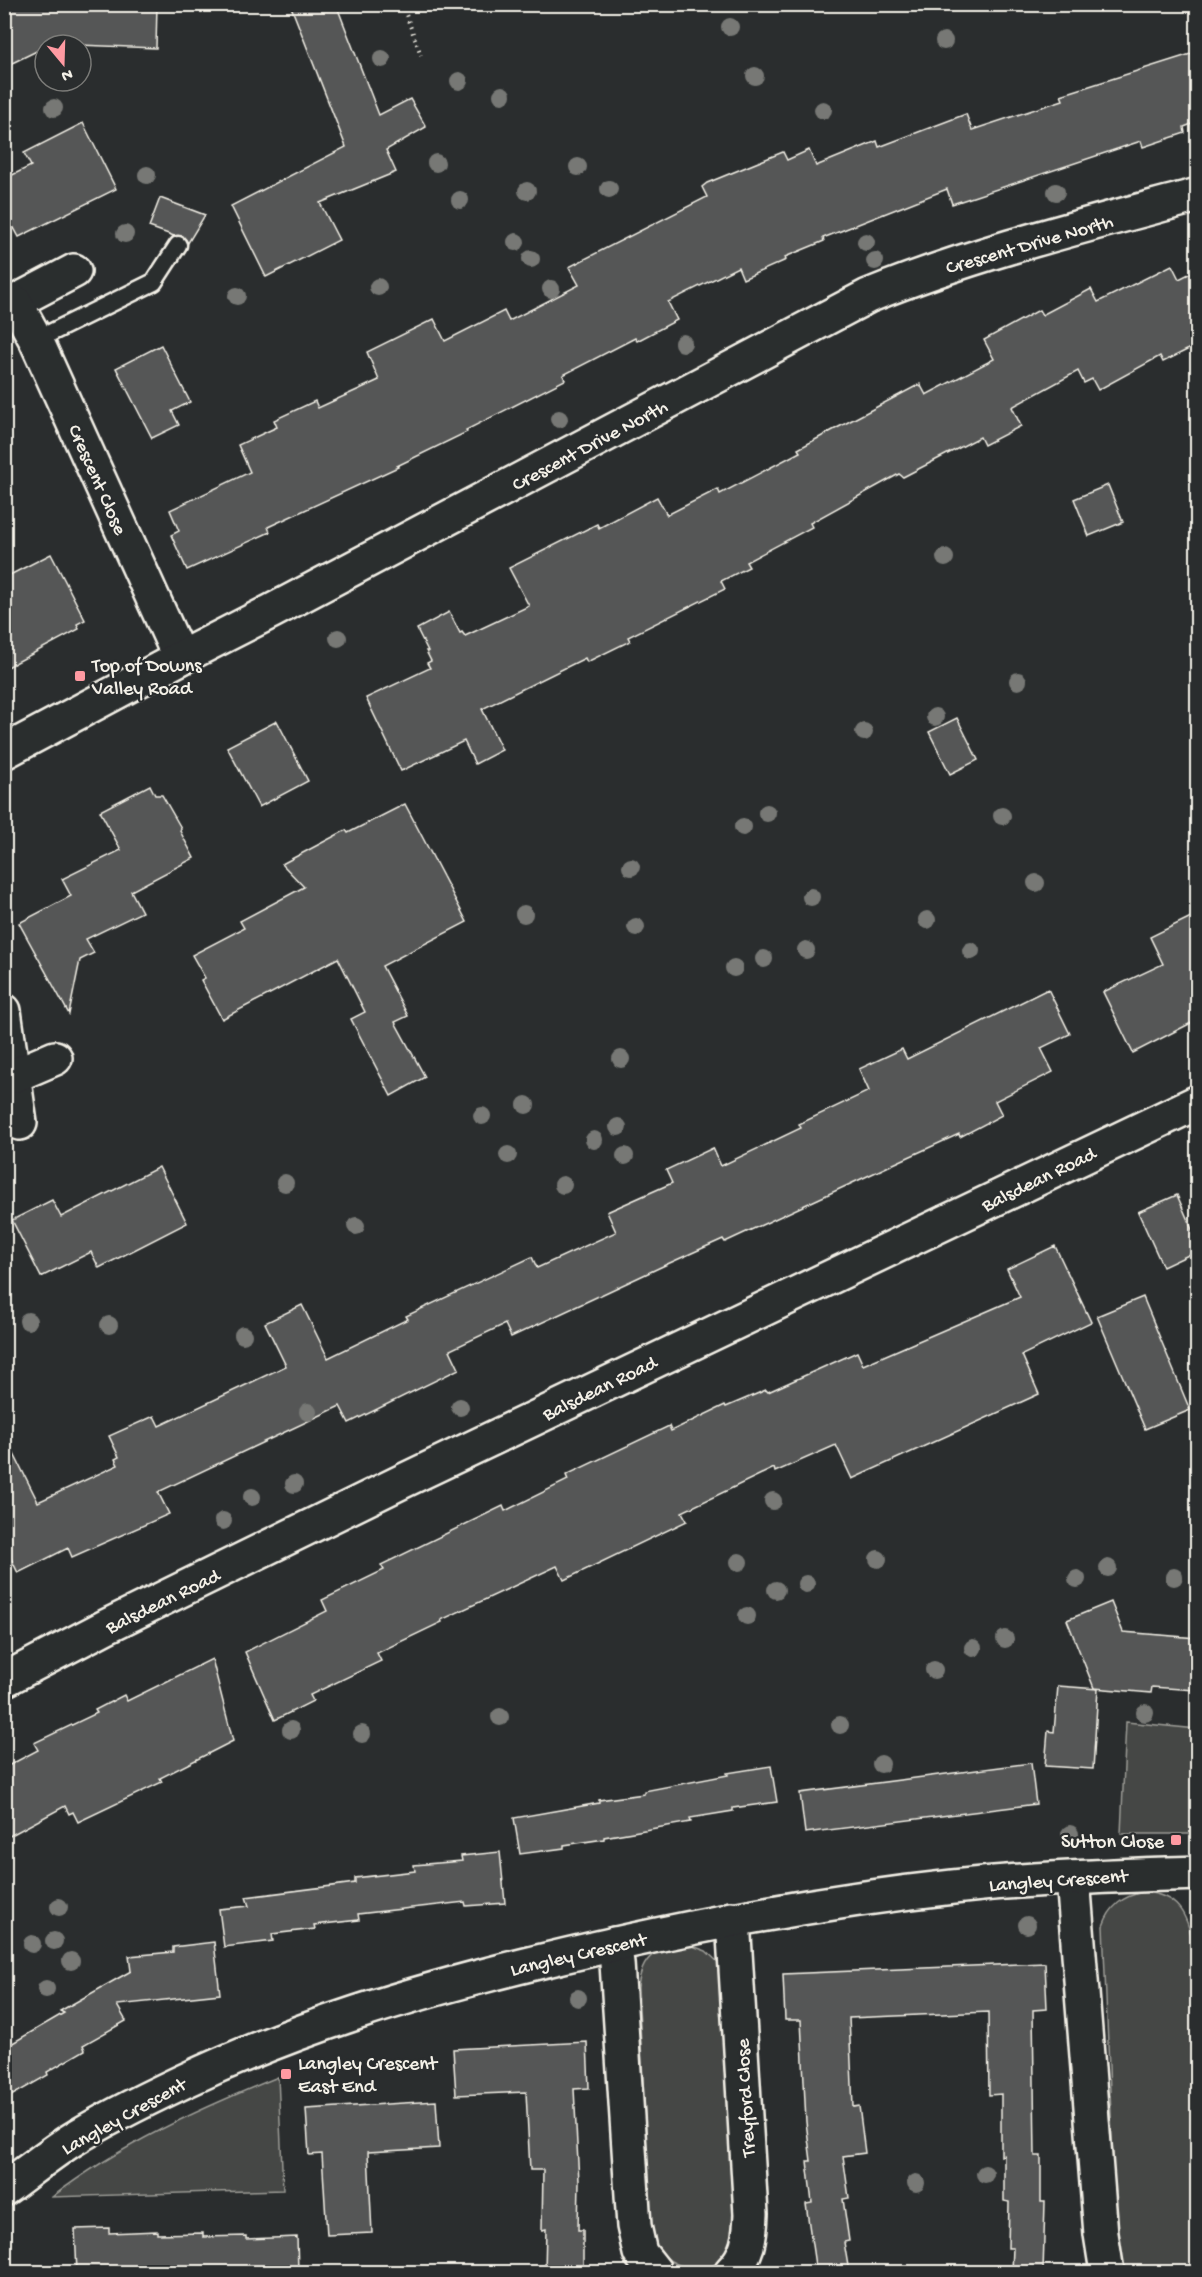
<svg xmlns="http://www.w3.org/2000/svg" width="1202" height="2277" viewBox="0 0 1202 2277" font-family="'Gochi Hand',sans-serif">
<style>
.green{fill:#444645;stroke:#9c9c96;stroke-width:1.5}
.building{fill:#555756;stroke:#f4f1e8;stroke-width:1.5}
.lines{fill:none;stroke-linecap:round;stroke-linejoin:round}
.service-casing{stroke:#f4f1e8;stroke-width:21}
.minor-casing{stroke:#f4f1e8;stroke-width:38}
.path{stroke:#f4f1e8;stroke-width:4;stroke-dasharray:1.5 4.5;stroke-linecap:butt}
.service{stroke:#2a2d2e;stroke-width:16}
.minor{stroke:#2a2d2e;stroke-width:33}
.tree{fill:#777875}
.poi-dot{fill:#ff9aa2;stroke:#2a2d2e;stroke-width:2}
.labels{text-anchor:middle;stroke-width:4.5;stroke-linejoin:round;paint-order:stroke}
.street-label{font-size:20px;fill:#f4f1e8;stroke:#2a2d2e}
.poi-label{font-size:20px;fill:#f4f1e8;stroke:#2a2d2e;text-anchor:start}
</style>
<rect width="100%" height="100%" fill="#2a2d2e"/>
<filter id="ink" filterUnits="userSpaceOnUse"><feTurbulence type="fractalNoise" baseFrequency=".0167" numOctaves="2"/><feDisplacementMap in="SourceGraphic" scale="12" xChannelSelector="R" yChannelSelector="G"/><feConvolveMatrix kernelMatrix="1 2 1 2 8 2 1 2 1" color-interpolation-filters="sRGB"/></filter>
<g filter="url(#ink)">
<g class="green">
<path d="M 1126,1722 L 1197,1729 L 1197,1834 L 1121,1834 Z"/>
<path d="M 1144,1892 C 1178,1895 1187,1914 1193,1944 L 1197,2071 L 1197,2272 L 1120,2272 L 1117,2255 L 1103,1926 C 1110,1906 1123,1896 1144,1892 Z"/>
<path d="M 687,1944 L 706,1951 L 721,1965 L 737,2240 C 732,2247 726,2256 719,2262 C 701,2275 671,2267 659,2250 C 654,2243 652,2236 651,2228 L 638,1988 C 641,1956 657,1947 687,1944 Z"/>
<path d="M 278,2077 L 283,2190 L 52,2197 C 120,2145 199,2109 278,2077 Z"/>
</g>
<g class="building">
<path d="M 4,4 L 157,4 L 156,48 L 52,44 L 45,45 L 45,47 L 4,67 Z"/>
<path d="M 290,4 L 336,4 L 379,115 L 410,99 L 426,127 L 386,150 L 396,172 L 320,203 L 339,240 L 266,277 L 231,206 L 346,147 Z"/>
<path d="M 1197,52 L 1197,122 L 1184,127 L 1185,133 L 1143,147 L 1141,141 L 952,204 L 947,189 L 823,238 L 824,241 L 785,257 L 786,260 L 743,279 L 738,267 L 668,302 L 677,320 L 637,341 L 635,338 L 563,375 L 565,380 L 466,430 L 467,432 L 397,466 L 398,467 L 268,527 L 270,532 L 187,570 L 171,535 L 179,531 L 170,510 L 250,472 L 238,445 L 277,427 L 274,420 L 315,401 L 318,408 L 379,380 L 367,352 L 434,319 L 445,341 L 504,311 L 509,321 L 579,285 L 569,267 L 707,197 L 702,187 L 707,183 L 783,152 L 787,160 L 809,150 L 816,166 L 877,141 L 879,147 L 966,114 L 972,130 L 1063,100 L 1061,95 Z"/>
<path d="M 83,123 L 116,189 L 19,237 L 14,228 L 4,232 L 4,179 L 31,166 L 24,153 Z"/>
<path d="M 160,198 L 205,215 L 188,243 L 183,236 L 174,236 L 149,227 Z"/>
<path d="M 1172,265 L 1179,279 L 1197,270 L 1197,345 L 1163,362 L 1160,356 L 1098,390 L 1092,379 L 1084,383 L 1078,371 L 1012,407 L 1021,426 L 984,445 L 980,437 L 903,477 L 899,474 L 810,523 L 812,527 L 746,562 L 749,567 L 721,581 L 725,589 L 628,637 L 630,641 L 587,662 L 585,658 L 482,709 L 502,750 L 475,764 L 464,741 L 401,771 L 366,698 L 430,668 L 427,663 L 431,661 L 426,651 L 428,651 L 417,629 L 449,612 L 460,633 L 462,632 L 465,636 L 529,606 L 509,568 L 597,524 L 599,528 L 657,497 L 667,515 L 718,489 L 720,494 L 800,452 L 798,449 L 835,429 L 920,384 L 926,395 L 994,359 L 984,340 L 1039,310 L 1042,315 L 1091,289 L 1098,302 Z"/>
<path d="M 161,345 L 190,402 L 172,411 L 179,425 L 152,438 L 116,368 Z"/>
<path d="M 1108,485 L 1123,522 L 1089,536 L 1074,499 Z"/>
<path d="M 51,554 L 85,620 L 77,624 L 79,629 L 4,669 L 4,578 Z"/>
<path d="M 957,718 L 978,760 L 950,774 L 929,732 Z"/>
<path d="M 277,721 L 308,781 L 259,807 L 227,747 Z"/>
<path d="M 150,785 L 155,795 L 162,795 L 181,828 L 180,831 L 194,858 L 131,891 L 142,912 L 86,939 L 94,953 L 80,960 L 69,1014 L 19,923 L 71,896 L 62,879 L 121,850 L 100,811 Z"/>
<path d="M 405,804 L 467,922 L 382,966 L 408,1016 L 395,1022 L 425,1077 L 391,1096 L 351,1019 L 365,1012 L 338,958 L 222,1019 L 201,980 L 205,978 L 192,955 L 244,928 L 240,921 L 304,887 L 282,864 L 346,830 L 348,833 Z"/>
<path d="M 1197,914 L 1197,1020 L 1133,1053 L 1103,992 L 1163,964 L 1150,937 Z"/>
<path d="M 1048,989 L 1070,1034 L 1041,1048 L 1053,1072 L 995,1101 L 1002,1115 L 960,1137 L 959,1134 L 902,1160 L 725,1242 L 723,1239 L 663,1266 L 511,1337 L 505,1324 L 450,1350 L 459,1369 L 349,1423 L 340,1406 L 158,1492 L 169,1514 L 72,1557 L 68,1548 L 18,1573 L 4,1544 L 4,1434 L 38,1502 L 118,1465 L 115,1459 L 119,1457 L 109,1436 L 154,1416 L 159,1426 L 286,1366 L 265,1323 L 302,1305 L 328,1358 L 408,1319 L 406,1316 L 532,1257 L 537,1268 L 616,1232 L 607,1212 L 672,1183 L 666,1170 L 713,1148 L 721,1166 L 801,1128 L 799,1124 L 869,1091 L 859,1069 L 902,1049 L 907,1059 Z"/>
<path d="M 159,1167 L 187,1223 L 99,1268 L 91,1252 L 41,1277 L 12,1220 L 52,1200 L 61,1217 Z"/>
<path d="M 1177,1195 L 1197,1241 L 1197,1251 L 1163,1267 L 1138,1212 Z"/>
<path d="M 1055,1246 L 1091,1322 L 1022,1355 L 1039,1394 L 852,1479 L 836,1445 L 775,1472 L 774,1468 L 682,1512 L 687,1521 L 564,1580 L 557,1566 L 441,1620 L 442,1622 L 377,1653 L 381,1661 L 310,1695 L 313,1701 L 275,1720 L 245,1652 L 327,1611 L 322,1600 L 384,1570 L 381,1565 L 503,1506 L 505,1511 L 568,1480 L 566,1475 L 669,1426 L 671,1431 L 725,1405 L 726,1407 L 766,1390 L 768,1392 L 857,1352 L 863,1365 L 1020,1297 L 1007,1269 Z"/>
<path d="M 1143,1297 L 1190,1410 L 1145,1429 L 1097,1316 Z"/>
<path d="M 1111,1602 L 1123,1632 L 1197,1638 L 1197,1686 L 1195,1686 L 1195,1690 L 1152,1687 L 1151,1693 L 1094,1688 L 1067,1620 Z"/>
<path d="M 212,1659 L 233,1741 L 160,1778 L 162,1782 L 78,1822 L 73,1812 L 69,1814 L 65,1806 L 4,1839 L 4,1768 L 38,1750 L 34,1743 L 97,1713 L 95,1710 L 124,1695 L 127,1701 Z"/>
<path d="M 1058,1686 L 1098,1689 L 1093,1769 L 1045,1766 L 1048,1731 L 1054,1732 Z"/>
<path d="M 1031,1763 L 1036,1804 L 805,1833 L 800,1793 Z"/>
<path d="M 771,1766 L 777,1802 L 733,1808 L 733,1811 L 690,1818 L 691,1822 L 604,1837 L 604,1839 L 564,1845 L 564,1848 L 520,1854 L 514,1818 L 599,1803 L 599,1800 L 644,1794 L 644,1791 L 728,1775 L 727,1773 Z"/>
<path d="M 500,1852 L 505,1903 L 466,1906 L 465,1902 L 358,1914 L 359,1920 L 314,1925 L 315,1929 L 272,1934 L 273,1941 L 224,1947 L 219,1909 L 249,1906 L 246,1897 L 355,1883 L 355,1878 L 415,1871 L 414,1865 L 462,1861 L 461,1856 Z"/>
<path d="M 214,1942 L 220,1994 L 117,2005 L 126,2021 L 83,2045 L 85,2050 L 47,2072 L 48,2075 L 4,2100 L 4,2048 L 64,2013 L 60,2011 L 131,1971 L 129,1956 L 173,1952 L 173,1947 Z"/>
<path d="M 1045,1963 L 1047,2009 L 1033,2010 L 1035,2156 L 1041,2156 L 1041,2202 L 1045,2202 L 1043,2272 L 1012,2272 L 1013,2248 L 1008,2248 L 1009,2202 L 1004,2201 L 1004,2155 L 1001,2156 L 1001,2094 L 989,2095 L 988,2012 L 849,2018 L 853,2107 L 859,2106 L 865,2153 L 843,2156 L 849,2198 L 843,2199 L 849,2241 L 844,2242 L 849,2272 L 816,2272 L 806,2204 L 812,2203 L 807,2161 L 811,2161 L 806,2122 L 801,2020 L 785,2020 L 783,1974 Z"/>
<path d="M 587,2042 L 589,2088 L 574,2089 L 579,2181 L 578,2230 L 583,2230 L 583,2272 L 545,2272 L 546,2229 L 542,2230 L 543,2170 L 530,2170 L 526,2092 L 456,2095 L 453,2049 Z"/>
<path d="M 436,2101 L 439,2148 L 368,2152 L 372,2233 L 327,2235 L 322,2154 L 309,2155 L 306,2109 Z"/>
<path d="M 109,2228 L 109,2233 L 157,2231 L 157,2234 L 203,2233 L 203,2237 L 246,2236 L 246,2239 L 297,2237 L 298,2271 L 247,2272 L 247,2269 L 205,2271 L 205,2268 L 77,2272 L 75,2229 Z"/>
</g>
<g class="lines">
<defs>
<path id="service" d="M 36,340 L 154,282 L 178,245"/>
<g id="minor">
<path d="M 15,302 L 74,271"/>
<path d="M 4,308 L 15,302 L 36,340 L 180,658"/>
<path d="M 4,752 L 180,658 L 272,611 L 868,296 C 974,253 1087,225 1198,195"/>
<path d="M 4,1011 L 20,1123"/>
<path d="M 13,1076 L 55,1058"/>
<path d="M 4,1680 L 107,1626 L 403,1481 L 1198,1102"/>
<path d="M 1073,1878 L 1101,2234 L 1107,2272"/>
<path d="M 731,1919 L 734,1936 L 751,2214 C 750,2238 748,2255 731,2272"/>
<path d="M 614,1944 L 617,1963 L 634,2226 L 640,2253 L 655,2272"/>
<path d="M 4,2189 C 26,2173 47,2156 70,2141 C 105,2119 144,2100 182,2082 C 298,2027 414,1992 538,1962 C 675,1929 813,1902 953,1887 C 1034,1878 1116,1876 1198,1873"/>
</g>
</defs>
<use href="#service" class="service-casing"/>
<use href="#minor" class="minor-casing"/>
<path class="path" d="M 402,4 L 421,55"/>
<use href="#service" class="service"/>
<use href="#minor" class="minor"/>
</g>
<g class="tree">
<circle cx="730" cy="27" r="9"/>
<circle cx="944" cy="41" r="9"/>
<circle cx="382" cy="59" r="9"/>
<circle cx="755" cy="76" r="9"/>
<circle cx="459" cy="81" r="9"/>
<circle cx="502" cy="95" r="9"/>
<circle cx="54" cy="108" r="9"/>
<circle cx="823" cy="110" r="9"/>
<circle cx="436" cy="163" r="9"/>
<circle cx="578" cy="167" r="9"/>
<circle cx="147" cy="175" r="9"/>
<circle cx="609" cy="189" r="9"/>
<circle cx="527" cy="191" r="9"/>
<circle cx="1056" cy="192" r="9"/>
<circle cx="460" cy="200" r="9"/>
<circle cx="125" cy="234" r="9"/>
<circle cx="516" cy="242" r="9"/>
<circle cx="866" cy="242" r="9"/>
<circle cx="531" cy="259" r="9"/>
<circle cx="875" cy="261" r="9"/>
<circle cx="378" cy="287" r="9"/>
<circle cx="551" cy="289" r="9"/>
<circle cx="237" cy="296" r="9"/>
<circle cx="683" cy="343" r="9"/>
<circle cx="559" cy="419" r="9"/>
<circle cx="945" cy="558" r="9"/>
<circle cx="338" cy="638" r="9"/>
<circle cx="1018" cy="681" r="9"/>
<circle cx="935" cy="717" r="9"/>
<circle cx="864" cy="732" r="9"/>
<circle cx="767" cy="813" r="9"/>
<circle cx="1002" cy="816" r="9"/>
<circle cx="743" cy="827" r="9"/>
<circle cx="631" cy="867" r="9"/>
<circle cx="1036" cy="883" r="9"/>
<circle cx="811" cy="897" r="9"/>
<circle cx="524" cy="914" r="9"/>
<circle cx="927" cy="920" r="9"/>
<circle cx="636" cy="927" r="9"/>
<circle cx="806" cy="950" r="9"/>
<circle cx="971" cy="951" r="9"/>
<circle cx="764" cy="959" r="9"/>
<circle cx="734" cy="968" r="9"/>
<circle cx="621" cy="1059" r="9"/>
<circle cx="526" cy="1105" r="9"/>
<circle cx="482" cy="1116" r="9"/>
<circle cx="618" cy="1127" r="9"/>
<circle cx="594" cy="1140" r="9"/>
<circle cx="508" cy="1155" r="9"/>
<circle cx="625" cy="1156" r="9"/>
<circle cx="285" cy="1183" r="9"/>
<circle cx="563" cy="1185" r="9"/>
<circle cx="356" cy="1226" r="9"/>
<circle cx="28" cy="1321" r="9"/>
<circle cx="109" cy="1325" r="9"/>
<circle cx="243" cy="1335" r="9"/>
<circle cx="460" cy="1407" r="9"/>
<circle cx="308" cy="1412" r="9"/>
<circle cx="294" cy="1484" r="9"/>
<circle cx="252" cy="1497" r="9"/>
<circle cx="773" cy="1501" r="9"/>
<circle cx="223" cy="1521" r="9"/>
<circle cx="878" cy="1559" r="9"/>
<circle cx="739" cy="1562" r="9"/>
<circle cx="1108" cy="1568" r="9"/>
<circle cx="1174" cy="1577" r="9"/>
<circle cx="1077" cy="1579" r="9"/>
<circle cx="806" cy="1584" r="9"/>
<circle cx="776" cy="1590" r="9"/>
<circle cx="747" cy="1616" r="9"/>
<circle cx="1005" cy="1639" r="9"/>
<circle cx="973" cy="1648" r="9"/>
<circle cx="934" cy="1670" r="9"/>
<circle cx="1145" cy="1713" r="9"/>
<circle cx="500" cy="1717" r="9"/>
<circle cx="840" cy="1725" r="9"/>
<circle cx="291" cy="1730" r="9"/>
<circle cx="362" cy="1734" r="9"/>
<circle cx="881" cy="1764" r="9"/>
<circle cx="1070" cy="1834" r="9"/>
<circle cx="59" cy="1907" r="9"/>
<circle cx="1027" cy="1925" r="9"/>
<circle cx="54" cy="1941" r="9"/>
<circle cx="32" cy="1944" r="9"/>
<circle cx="71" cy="1961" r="9"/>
<circle cx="46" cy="1989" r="9"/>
<circle cx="578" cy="1998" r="9"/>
<circle cx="985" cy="2174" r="9"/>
<circle cx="916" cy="2183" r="9"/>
</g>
</g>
<g class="poi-dot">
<rect x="74" y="670" width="12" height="12" rx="3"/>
<rect x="1170" y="1834" width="12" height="12" rx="3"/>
<rect x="280" y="2068" width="12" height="12" rx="3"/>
</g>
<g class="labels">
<g class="street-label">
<text transform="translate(1029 243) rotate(-16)" y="7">Crescent Drive North</text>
<text transform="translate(589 444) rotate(-28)" y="7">Crescent Drive North</text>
<text transform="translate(99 479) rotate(66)" y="7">Crescent Close</text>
<text transform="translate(1038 1178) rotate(-26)" y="7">Balsdean Road</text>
<text transform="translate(599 1387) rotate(-26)" y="7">Balsdean Road</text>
<text transform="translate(162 1600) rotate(-26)" y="7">Balsdean Road</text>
<text transform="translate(1058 1879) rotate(-4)" y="7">Langley Crescent</text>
<text transform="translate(578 1953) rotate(-13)" y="7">Langley Crescent</text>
<text transform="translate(744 2098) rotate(-93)" y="7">Treyford Close</text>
<text transform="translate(123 2115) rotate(-29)" y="7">Langley Crescent</text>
</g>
<g class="poi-label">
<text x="92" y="671">Top of Downs<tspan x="92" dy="23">Valley Road</tspan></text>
<text x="1164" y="1847" text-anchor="end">Sutton Close</text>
<text x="298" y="2069">Langley Crescent<tspan x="298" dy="23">East End</tspan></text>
</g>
</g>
<rect width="1202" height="2277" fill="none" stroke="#2a2d2e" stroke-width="24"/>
<rect x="12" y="12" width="1178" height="2253" fill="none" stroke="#f4f1e8" stroke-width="2" filter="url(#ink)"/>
<g transform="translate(63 63) rotate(161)"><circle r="28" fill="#2a2d2e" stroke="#7b7b78" stroke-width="1.5"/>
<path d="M0-4.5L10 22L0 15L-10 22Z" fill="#ff9aa2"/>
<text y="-9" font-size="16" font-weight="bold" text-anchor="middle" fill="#f4f1e8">N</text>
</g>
</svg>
